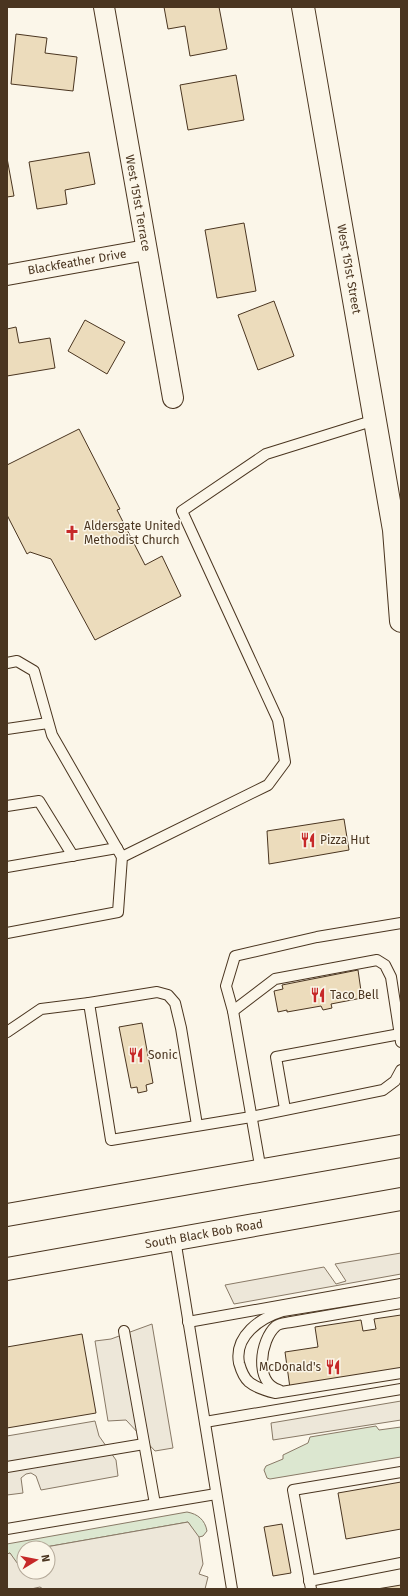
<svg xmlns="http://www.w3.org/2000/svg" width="408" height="1596" viewBox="0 0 408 1596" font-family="'Fira Sans',sans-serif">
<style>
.green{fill:#dce7d0;stroke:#887966}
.parking{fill:#ede7d9;stroke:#887966}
.building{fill:#ecdcbc;stroke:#4a3520}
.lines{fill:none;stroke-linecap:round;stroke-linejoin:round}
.service-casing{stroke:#4a3520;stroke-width:12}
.minor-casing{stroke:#4a3520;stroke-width:22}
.secondary-casing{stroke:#4a3520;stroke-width:24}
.primary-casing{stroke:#4a3520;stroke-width:24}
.service{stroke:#fbf6e9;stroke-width:10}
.minor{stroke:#fbf6e9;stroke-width:20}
.secondary{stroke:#fbf6e9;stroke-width:22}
.primary{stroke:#fbf6e9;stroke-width:22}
.labels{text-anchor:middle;stroke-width:3;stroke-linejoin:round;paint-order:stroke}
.street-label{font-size:12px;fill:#4a3520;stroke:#fbf6e9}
.poi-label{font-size:12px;fill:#4a3520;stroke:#fbf6e9;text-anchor:start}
</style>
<rect width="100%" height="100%" fill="#fbf6e9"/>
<g class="green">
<path d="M 376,1426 L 379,1430 L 401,1427 L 401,1457 L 270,1479 L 267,1478 L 264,1470 L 266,1466 L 283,1459 L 283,1455 L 308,1443 L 310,1437 Z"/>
<path d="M 187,1512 C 198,1514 205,1520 207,1531 L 203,1536 L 199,1537 L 197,1536 L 188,1522 L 40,1548 L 24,1548 L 24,1554 L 21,1556 L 24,1560 L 24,1567 C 17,1567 13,1559 10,1553 L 7,1554 L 7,1544 Z"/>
</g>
<g class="parking">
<path d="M 401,1253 L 401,1274 L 234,1304 L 225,1285 L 324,1267 L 336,1284 L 346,1281 L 335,1264 Z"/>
<path d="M 152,1324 L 173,1448 L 155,1451 L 126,1420 L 108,1421 L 95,1341 L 111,1339 Z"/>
<path d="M 401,1401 L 401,1420 L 273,1440 L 271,1423 Z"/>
<path d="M 95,1421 L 99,1436 L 116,1460 L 118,1476 L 41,1490 L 36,1476 L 31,1473 L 26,1474 L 21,1478 L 23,1493 L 7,1495 L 7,1436 Z"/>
<path d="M 188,1522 L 199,1537 L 203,1564 L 199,1574 L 208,1577 L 205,1589 L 43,1589 L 40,1587 L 31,1589 L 7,1589 L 7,1554 L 10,1553 L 20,1567 L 24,1567 L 24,1572 L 48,1572 L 48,1548 L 40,1548 Z"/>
</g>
<g class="building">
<path d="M 164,7 L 219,7 L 227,49 L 190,56 L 185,26 L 168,29 Z"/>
<path d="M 16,34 L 47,38 L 45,53 L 77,57 L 73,91 L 11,84 Z"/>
<path d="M 236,75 L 244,120 L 188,130 L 180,85 Z"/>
<path d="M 89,152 L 95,184 L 65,190 L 67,204 L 37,209 L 29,162 Z"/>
<path d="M 7,158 L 14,196 L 7,197 Z"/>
<path d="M 244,223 L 256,291 L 217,298 L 205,230 Z"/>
<path d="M 274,301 L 294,356 L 258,370 L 238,315 Z"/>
<path d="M 85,320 L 125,342 L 107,374 L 68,351 Z"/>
<path d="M 16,327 L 19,343 L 50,338 L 55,368 L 7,376 L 7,329 Z"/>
<path d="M 79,429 L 120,509 L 117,510 L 145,565 L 162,556 L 181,596 L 95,640 L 51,559 L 30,552 L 27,554 L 7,515 L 7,465 Z"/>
<path d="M 344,819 L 349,850 L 269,864 L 267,831 Z"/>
<path d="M 358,970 L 362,998 L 331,1004 L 332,1008 L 323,1010 L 321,1006 L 287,1012 L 287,1010 L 278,1012 L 274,991 L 283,989 L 282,985 Z"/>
<path d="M 142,1023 L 153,1083 L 146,1085 L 147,1091 L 138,1093 L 137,1087 L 131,1088 L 119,1027 Z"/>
<path d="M 401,1315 L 401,1371 L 290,1388 L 285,1352 L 318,1347 L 315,1327 L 361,1320 L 363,1331 L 376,1329 L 374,1319 Z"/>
<path d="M 82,1334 L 96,1413 L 7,1428 L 7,1347 Z"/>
<path d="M 401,1482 L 401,1529 L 346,1539 L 338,1493 Z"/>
<path d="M 282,1524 L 291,1573 L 273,1576 L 264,1527 Z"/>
<path d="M 401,1585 L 401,1589 L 377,1589 Z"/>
</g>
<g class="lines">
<defs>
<g id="service">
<path d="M 7,663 L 17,661 L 34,671 L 52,735 L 122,857"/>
<path d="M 7,729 L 48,723"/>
<path d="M 7,806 L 39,801 L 73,856"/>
<path d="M 7,867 L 117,848"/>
<path d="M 7,933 L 118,912 L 122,857 L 268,785 L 285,762 L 278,720 L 182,511 L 266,454 L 375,420"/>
<path d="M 89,1003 L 157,992 L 168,995 L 175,1003 L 181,1028 L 197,1125"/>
<path d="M 233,1011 L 275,979 L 377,960 L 385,965 L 391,977 L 401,1042"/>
<path d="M 7,1032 L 41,1009 L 89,1003 L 111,1140 L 251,1117 L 383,1090 L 395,1081 L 401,1070"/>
<path d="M 285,1109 L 276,1057 L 400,1034"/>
<path d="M 261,1171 L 233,1011 L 226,986 L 235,956 L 317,937 L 401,923"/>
<path d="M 175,1239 L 232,1589"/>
<path d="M 401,1292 L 283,1311 C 260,1318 234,1336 239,1363 C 241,1370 244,1378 249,1382 C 256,1388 267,1391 275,1393 L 401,1373"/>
<path d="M 188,1322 L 401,1284"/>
<path d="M 124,1331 L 155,1504"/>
<path d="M 279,1390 C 254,1383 260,1340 276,1326 C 280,1323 286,1323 291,1322 L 401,1303"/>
<path d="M 205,1422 L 401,1389"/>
<path d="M 7,1467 L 144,1444"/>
<path d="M 7,1529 L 216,1494"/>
<path d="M 309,1581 L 401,1563"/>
<path d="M 311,1589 L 293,1490 L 401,1472"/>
</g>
<g id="minor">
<path d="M 104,7 L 173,398"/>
<path d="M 7,275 L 146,250"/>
</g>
<g id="secondary">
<path d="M 7,1215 L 401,1146"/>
<path d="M 7,1269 L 401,1199"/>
</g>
<path id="primary" d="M 303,7 L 394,530 L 401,621"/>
</defs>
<use href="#service" class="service-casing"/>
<use href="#minor" class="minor-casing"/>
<use href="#secondary" class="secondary-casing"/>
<use href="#primary" class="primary-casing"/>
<use href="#service" class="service"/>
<use href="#minor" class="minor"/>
<use href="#secondary" class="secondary"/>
<use href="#primary" class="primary"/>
</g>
<defs>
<symbol id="church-bare" viewBox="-9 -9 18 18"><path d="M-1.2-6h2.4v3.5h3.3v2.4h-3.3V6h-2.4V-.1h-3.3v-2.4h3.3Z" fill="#c62828" stroke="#fbf6e9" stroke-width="2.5" paint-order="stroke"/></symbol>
<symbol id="restaurant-bare" viewBox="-9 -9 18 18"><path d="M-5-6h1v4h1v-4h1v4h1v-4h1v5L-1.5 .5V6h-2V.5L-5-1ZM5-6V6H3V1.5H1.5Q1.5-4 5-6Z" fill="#c62828" stroke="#fbf6e9" stroke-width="2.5" paint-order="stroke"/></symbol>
</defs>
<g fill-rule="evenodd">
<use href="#church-bare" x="61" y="522" width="22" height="22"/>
<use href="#restaurant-bare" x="297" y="829" width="22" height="22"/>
<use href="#restaurant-bare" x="307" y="984" width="22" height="22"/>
<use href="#restaurant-bare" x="125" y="1044" width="22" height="22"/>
<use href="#restaurant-bare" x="322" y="1356" width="22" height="22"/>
</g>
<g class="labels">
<g class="street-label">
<text transform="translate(138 203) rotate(80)" y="4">West 151st Terrace</text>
<text transform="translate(77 262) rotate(-10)" y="4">Blackfeather Drive</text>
<text transform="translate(349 269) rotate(80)" y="4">West 151st Street</text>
<text transform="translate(204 1234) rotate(-10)" y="4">South Black Bob Road</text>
</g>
<g class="poi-label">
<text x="84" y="530">Aldersgate United<tspan x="84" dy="14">Methodist Church</tspan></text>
<text x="320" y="844">Pizza Hut</text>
<text x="330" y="999">Taco Bell</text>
<text x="148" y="1059">Sonic</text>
<text x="321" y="1371" text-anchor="end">McDonald's</text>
</g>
</g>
<rect width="408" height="1596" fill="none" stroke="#4a3520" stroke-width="16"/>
<g transform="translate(36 1560) rotate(80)"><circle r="19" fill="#fbf6e9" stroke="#b4a999"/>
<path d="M0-3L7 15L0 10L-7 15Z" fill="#c62828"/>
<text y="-6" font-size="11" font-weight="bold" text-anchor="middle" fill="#4a3520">N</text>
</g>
</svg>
